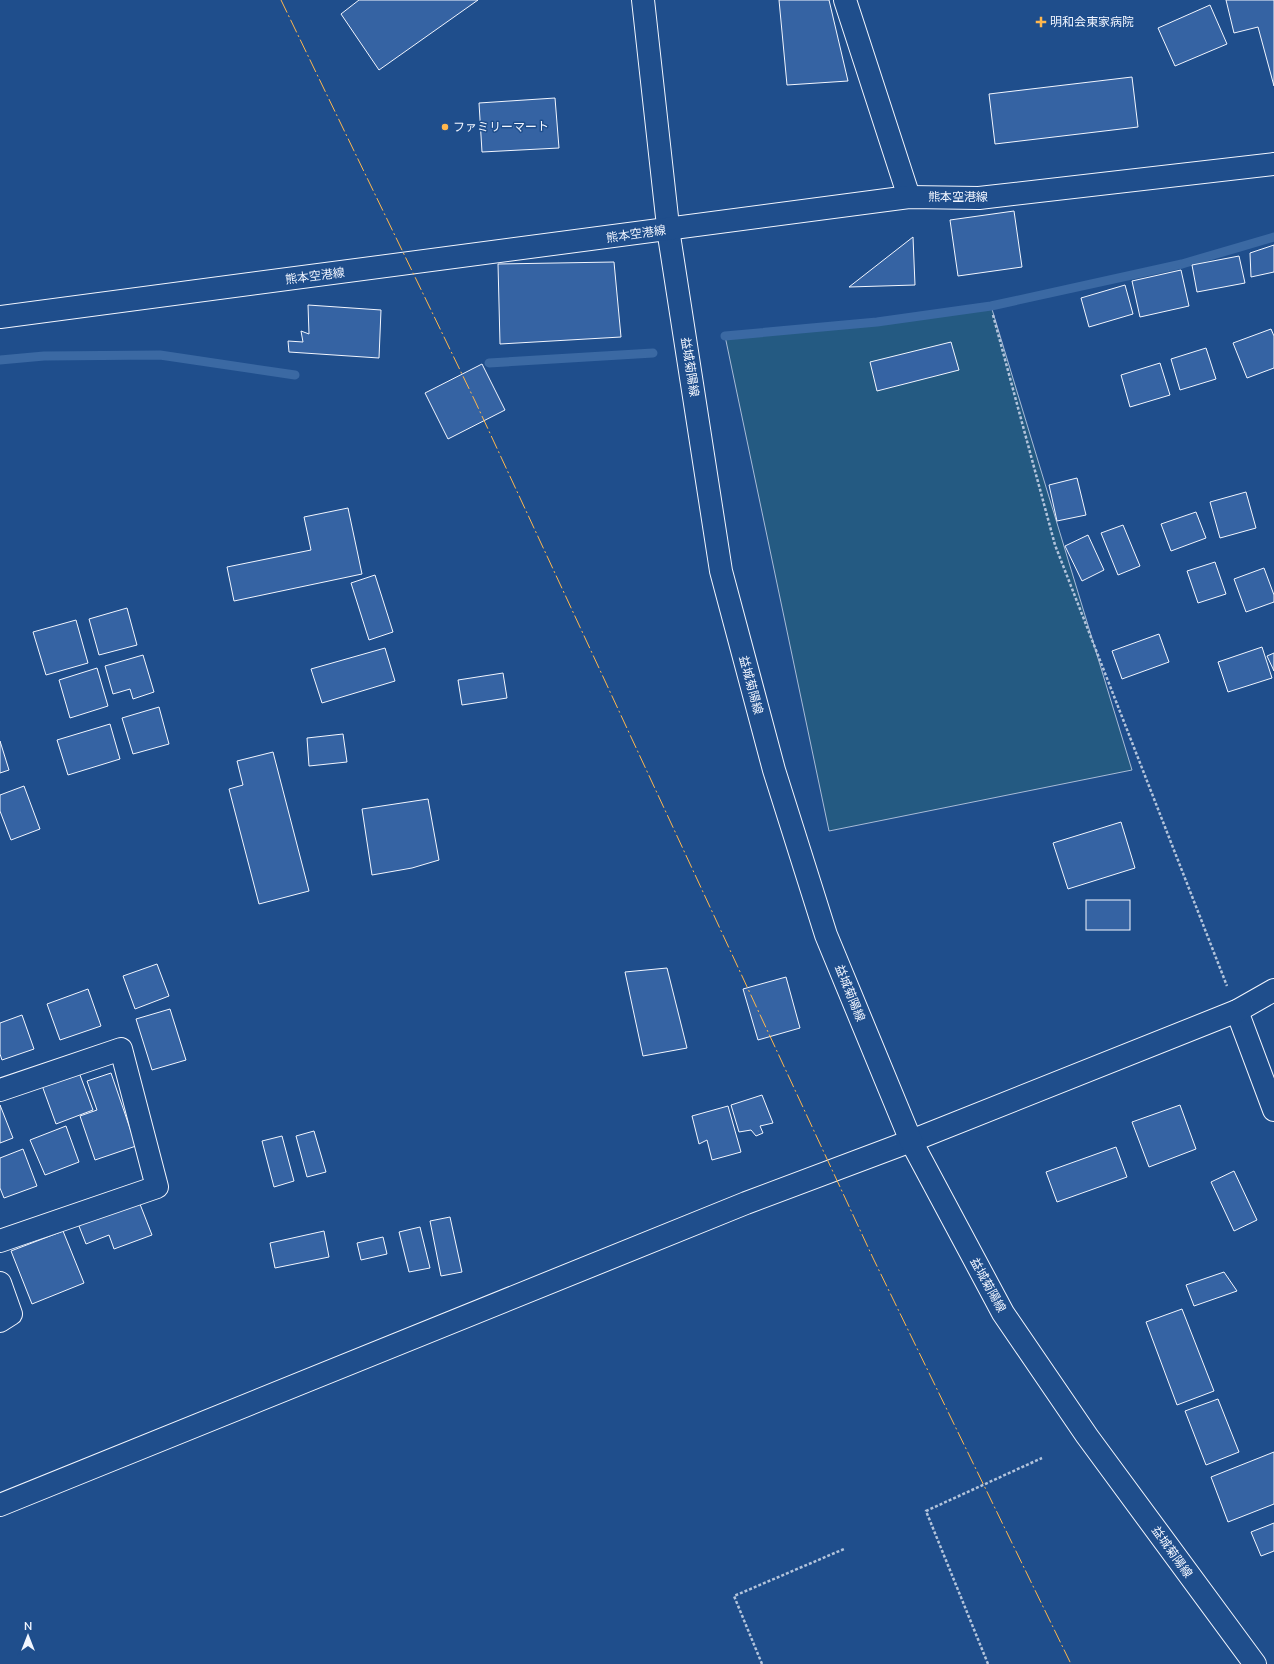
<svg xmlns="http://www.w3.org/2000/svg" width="1274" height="1664" viewBox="0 0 1274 1664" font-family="'Nunito Sans','Noto Sans JP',sans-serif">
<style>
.green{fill:#245a82;stroke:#a8bbd7}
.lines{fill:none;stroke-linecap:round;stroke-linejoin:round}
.stream{stroke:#3b69a3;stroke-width:9}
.building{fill:#3563a3;stroke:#f2f6ff}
.minor-casing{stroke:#f2f6ff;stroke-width:24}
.tertiary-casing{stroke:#f2f6ff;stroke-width:24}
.secondary-casing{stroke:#f2f6ff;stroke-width:24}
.path{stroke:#b3c4dc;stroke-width:2.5;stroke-dasharray:3 2;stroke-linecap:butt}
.minor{stroke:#1f4e8c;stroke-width:22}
.tertiary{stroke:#1f4e8c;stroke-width:22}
.secondary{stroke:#1f4e8c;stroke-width:22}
.power{stroke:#ffb74d;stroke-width:1;stroke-dasharray:14 3 2 3;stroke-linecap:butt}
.poi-dot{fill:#ffb74d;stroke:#1f4e8c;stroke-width:1.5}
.labels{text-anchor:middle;stroke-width:3;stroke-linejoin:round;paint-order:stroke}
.poi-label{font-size:12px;fill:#f2f6ff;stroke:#1f4e8c;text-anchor:start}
.street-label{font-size:12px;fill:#f2f6ff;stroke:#1f4e8c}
</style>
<rect width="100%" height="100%" fill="#1f4e8c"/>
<path class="green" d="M 991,306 L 1132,770 L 829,831 L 725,336 Z"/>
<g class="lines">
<g class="stream">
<path d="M 725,336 L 877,322 L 991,306 L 1182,264 L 1274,237"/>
<path d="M 0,360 L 44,356 L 160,355 L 295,375"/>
<path d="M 489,363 L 653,353"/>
</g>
</g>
<g class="building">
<path d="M 359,0 L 478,0 L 379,70 L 341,14 Z"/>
<path d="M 779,0 L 829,0 L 848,81 L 787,85 Z"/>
<path d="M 1226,0 L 1274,0 L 1274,86 L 1258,27 L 1234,33 Z"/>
<path d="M 1210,5 L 1227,44 L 1175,66 L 1158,28 Z"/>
<path d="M 1132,77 L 1138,127 L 995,144 L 989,94 Z"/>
<path d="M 555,98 L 559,148 L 482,152 L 479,103 Z"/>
<path d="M 1014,211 L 1022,267 L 958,276 L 950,220 Z"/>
<path d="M 913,237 L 915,285 L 849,287 Z"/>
<path d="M 1274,245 L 1274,272 L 1251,277 L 1250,253 Z"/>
<path d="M 1239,256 L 1245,283 L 1197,292 L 1192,265 Z"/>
<path d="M 614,262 L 621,337 L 500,344 L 498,264 Z"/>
<path d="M 1181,270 L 1189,306 L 1140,317 L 1132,281 Z"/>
<path d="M 1125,285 L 1133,314 L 1089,327 L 1081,298 Z"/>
<path d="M 308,305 L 381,310 L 379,358 L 289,352 L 288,341 L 303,342 L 301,331 L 309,334 Z"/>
<path d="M 1271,329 L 1274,336 L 1274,368 L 1247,378 L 1233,343 Z"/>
<path d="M 951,342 L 959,370 L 877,391 L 870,362 Z"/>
<path d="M 1206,348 L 1216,379 L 1180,390 L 1171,359 Z"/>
<path d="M 1160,363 L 1170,395 L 1130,407 L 1121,375 Z"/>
<path d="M 482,364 L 505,410 L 448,439 L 425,393 Z"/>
<path d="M 1077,478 L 1086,515 L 1057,521 L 1049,485 Z"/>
<path d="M 1246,492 L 1256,528 L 1220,538 L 1210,502 Z"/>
<path d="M 348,508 L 362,574 L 234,601 L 227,567 L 311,550 L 304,517 Z"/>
<path d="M 1196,512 L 1206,538 L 1171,551 L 1161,524 Z"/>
<path d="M 1123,525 L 1140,566 L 1118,575 L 1101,533 Z"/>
<path d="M 1088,535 L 1104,570 L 1082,581 L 1065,546 Z"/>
<path d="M 1215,562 L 1226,594 L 1198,603 L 1187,571 Z"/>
<path d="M 1264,568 L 1274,595 L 1274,602 L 1246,612 L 1234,579 Z"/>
<path d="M 375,575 L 393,632 L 369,640 L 351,583 Z"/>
<path d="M 127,608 L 137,645 L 99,655 L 89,619 Z"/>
<path d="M 76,620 L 88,663 L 46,675 L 33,632 Z"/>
<path d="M 1159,634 L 1169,662 L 1122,679 L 1112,651 Z"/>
<path d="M 1262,647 L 1272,678 L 1228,692 L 1218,662 Z"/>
<path d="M 385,648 L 395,681 L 322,703 L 311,669 Z"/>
<path d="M 1274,653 L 1274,671 L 1267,656 Z"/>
<path d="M 143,655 L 154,692 L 133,699 L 130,689 L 113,694 L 105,666 Z"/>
<path d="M 97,668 L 108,706 L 70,718 L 59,680 Z"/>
<path d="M 503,673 L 507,698 L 462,705 L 458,680 Z"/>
<path d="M 159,707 L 169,744 L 133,754 L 122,718 Z"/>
<path d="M 110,724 L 120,759 L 68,775 L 57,740 Z"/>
<path d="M 343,734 L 347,762 L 309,766 L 307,738 Z"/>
<path d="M 0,741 L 9,770 L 0,773 Z"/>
<path d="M 273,752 L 309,891 L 259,904 L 229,789 L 243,785 L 237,761 Z"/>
<path d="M 24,786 L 40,829 L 11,840 L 0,811 L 0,795 Z"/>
<path d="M 428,799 L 439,860 L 412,868 L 372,875 L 362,809 Z"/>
<path d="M 1121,822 L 1135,868 L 1068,889 L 1053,843 Z"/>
<rect x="1086" y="900" width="44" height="30"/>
<path d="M 157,964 L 169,996 L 135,1009 L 123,976 Z"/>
<path d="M 667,968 L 687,1048 L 643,1056 L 625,972 Z"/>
<path d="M 786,977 L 800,1028 L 758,1040 L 743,989 Z"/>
<path d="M 88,989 L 101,1026 L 60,1040 L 47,1004 Z"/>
<path d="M 170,1009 L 186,1060 L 152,1070 L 136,1019 Z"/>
<path d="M 22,1015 L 34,1049 L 2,1060 L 0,1054 L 0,1023 Z"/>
<path d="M 77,1067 L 93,1110 L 56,1124 L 40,1080 Z"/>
<path d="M 111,1073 L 136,1146 L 95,1160 L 80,1116 L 97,1110 L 87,1081 Z"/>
<path d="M 762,1095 L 773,1123 L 760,1126 L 763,1133 L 756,1136 L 751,1130 L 739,1132 L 731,1105 Z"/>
<path d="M 0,1105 L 13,1138 L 0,1143 Z"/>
<path d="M 1180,1105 L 1196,1149 L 1149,1167 L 1132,1122 Z"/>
<path d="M 728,1106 L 741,1152 L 712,1160 L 707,1140 L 699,1144 L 692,1116 Z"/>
<path d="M 66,1126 L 79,1162 L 45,1175 L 30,1140 Z"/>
<path d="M 314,1131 L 326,1172 L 307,1177 L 296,1136 Z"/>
<path d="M 282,1136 L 294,1181 L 274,1187 L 262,1141 Z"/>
<path d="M 1116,1147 L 1127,1177 L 1057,1202 L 1046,1172 Z"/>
<path d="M 23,1149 L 37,1186 L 4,1198 L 0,1188 L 0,1158 Z"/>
<path d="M 1234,1171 L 1257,1220 L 1234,1231 L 1211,1182 Z"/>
<path d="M 138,1199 L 152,1235 L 114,1249 L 109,1235 L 86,1244 L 77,1221 Z"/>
<path d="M 450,1217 L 462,1272 L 441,1276 L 430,1221 Z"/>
<path d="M 420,1227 L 430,1268 L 409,1272 L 399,1232 Z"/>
<path d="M 63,1231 L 84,1283 L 32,1304 L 11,1251 Z"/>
<path d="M 324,1231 L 329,1257 L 275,1268 L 270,1243 Z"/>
<path d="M 383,1237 L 387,1254 L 361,1260 L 357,1243 Z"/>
<path d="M 1224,1272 L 1237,1291 L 1194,1306 L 1186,1285 Z"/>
<path d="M 1182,1309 L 1214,1391 L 1177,1405 L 1146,1322 Z"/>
<path d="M 1218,1399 L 1239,1452 L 1206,1465 L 1185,1411 Z"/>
<path d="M 1274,1452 L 1274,1504 L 1228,1522 L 1211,1477 Z"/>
<path d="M 1274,1523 L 1274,1551 L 1261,1556 L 1251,1532 Z"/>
</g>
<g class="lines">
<defs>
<g id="minor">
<path d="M 845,0 L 909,197"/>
<path d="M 1237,1011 L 1274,1110"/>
<path d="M 0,1090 L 121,1049 L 157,1187 L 0,1241"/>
<path d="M 0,1283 L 11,1314 L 0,1321"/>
<path d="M 0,1505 L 746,1203 L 911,1141 L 1237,1011 L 1274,990"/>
</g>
<path id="tertiary" d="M 643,0 L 667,217"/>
<g id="secondary">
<path d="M 668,229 L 721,571 L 774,770 L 826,935 L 911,1141 L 1003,1313 L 1087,1436 L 1255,1664"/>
<path d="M 0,317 L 909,197 L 979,198 L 1274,164"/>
</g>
</defs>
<use href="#minor" class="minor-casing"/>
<use href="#tertiary" class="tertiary-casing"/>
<use href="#secondary" class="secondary-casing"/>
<g class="path">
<path d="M 993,315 L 1055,545 L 1227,986"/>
<path d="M 762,1664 L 734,1596 L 844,1549"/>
<path d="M 988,1664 L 926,1511 L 1042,1458"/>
</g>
<use href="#minor" class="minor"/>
<use href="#tertiary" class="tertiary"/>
<use href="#secondary" class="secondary"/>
<path class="power" d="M 281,0 L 475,401 L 873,1258 L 1071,1664"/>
</g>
<g class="poi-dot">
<path d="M1039 16h4v4h4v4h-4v4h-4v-4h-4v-4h4z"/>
<circle cx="445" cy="127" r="4"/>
</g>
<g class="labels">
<g class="poi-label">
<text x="1050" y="26">明和会東家病院</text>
<text x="453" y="131">ファミリーマート</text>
</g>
<g class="street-label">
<text x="958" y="201">熊本空港線</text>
<text transform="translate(636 234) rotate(-8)" y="4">熊本空港線</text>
<text transform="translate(315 276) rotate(-7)" y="4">熊本空港線</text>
<text transform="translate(690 367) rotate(81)" y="4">益城菊陽線</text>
<text transform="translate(751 685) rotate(75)" y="4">益城菊陽線</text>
<text transform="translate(850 993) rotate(68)" y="4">益城菊陽線</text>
<text transform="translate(988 1285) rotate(61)" y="4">益城菊陽線</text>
<text transform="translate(1172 1552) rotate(54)" y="4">益城菊陽線</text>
</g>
</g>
<g transform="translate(28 1636)" stroke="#1f4e8c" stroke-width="3" paint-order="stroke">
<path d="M0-3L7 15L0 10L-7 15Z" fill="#f2f6ff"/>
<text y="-6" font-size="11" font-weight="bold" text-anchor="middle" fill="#f2f6ff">N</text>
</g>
</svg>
